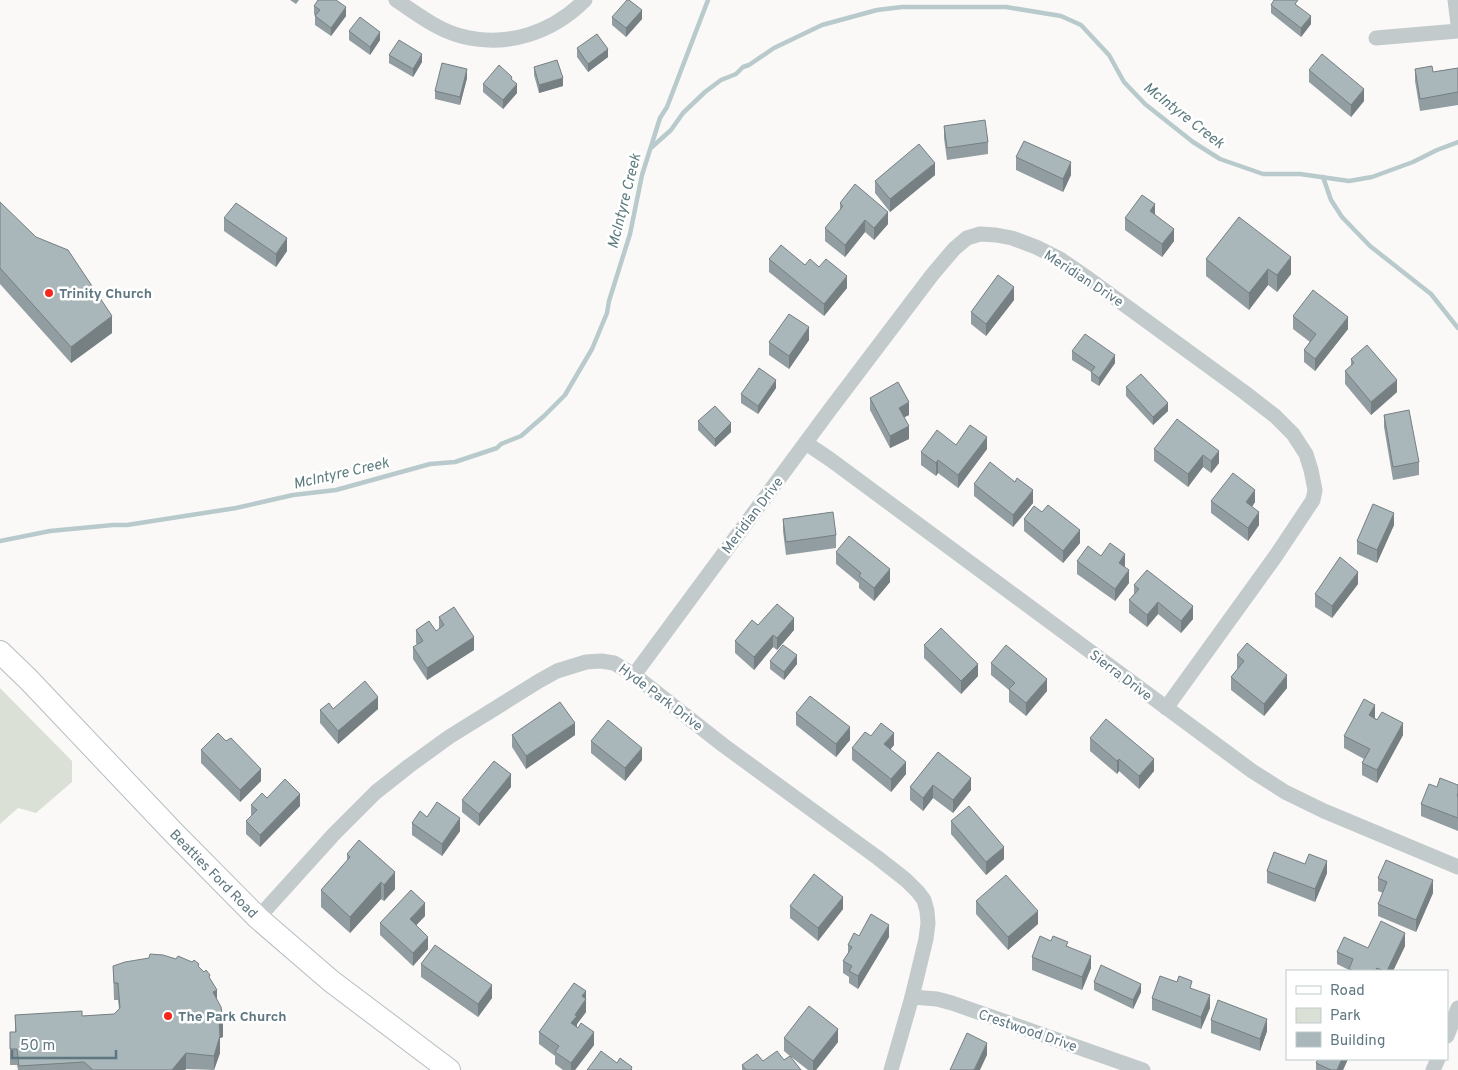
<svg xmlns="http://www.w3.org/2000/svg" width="1458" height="1070" viewBox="0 0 1458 1070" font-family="Overpass,sans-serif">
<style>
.green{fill:#dbe0d6}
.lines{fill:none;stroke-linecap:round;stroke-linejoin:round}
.stream{stroke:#b8cacb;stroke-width:4.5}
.secondary-casing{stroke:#b5bec1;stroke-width:24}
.street{stroke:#c2cacc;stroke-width:15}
.secondary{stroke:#fff;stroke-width:22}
.wall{fill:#919da0}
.shaded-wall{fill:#767f82}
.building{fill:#a9b6ba;stroke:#767f82}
.poi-dot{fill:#f5281d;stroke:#fff;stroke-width:2}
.labels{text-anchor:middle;stroke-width:5;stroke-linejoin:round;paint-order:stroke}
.street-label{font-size:14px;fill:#5e7780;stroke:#fff}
.poi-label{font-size:14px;font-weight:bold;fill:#5e7780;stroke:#fff;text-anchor:start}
.water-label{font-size:15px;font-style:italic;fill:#5d7c7e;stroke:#fff}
</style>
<rect width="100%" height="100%" fill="#faf9f7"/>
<path class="green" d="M 0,688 L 72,761 L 72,782 L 36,813 L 18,808 L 0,824 Z"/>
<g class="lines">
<g class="stream">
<path d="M 652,147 L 671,130 L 683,113 L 705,92 L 721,80 L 736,74 L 743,67 L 749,65 L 774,48 L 822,25 L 877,10 L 902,7 L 1006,7 L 1061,16 L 1081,25 L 1109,55 L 1124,82 L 1145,104 L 1193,142 L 1220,159 L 1263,174 L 1300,174 L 1349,181 L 1372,177 L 1413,162 L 1437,150 L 1458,142"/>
<path d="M 1323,177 L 1331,200 L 1342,217 L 1370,246 L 1431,294 L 1458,328"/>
<path d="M 0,541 L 50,531 L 113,525 L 127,525 L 236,508 L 293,495 L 336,490 L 430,464 L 455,462 L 497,448 L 501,444 L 521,436 L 544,416 L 565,395 L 592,349 L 607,313 L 609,301 L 630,234 L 642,175 L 660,118 L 667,107 L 708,0"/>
</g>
<defs>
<g id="secondary">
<path id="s1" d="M 0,652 L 29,680 L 174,833 L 258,918 L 331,981 L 449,1070"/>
</g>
</defs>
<use href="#secondary" class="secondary-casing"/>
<g class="street">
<path d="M 396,0 C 416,13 437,30 461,36 C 507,48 552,33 585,0"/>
<path d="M 1455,0 L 1458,24"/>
<path d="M 1376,38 L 1458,31"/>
<path d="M 806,443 L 831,460 L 1252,771 L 1285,792 L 1324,811 L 1458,867"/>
<path d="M 634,675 L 829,411 L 932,275 L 954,249 L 967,238 L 980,234 L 996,235 L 1012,238 L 1036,247 L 1060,259 L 1089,279 L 1244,392 L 1275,416 L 1293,434 L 1306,454 L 1311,470 L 1315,490 L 1313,500 L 1275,557 L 1166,708"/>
<path d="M 258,918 L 334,834 L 376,792 L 409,766 L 449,737 L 539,681 L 557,671 L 586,662 L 601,661 L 614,663 L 634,675 L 723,745 L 878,858 L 906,880 L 918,892 L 924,900 L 927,911 L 928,923 L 926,939 L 912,997 L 891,1070"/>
<path d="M 912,997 L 937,999 L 952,1003 L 1143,1070"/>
<path d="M 1447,1036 L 1458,1008"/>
<path d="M 1433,1070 L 1438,1059"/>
</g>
<use href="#secondary" class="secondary"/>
</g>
<g class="wall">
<path d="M 290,0 L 299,0 L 296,4 Z"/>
<path d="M 1271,5 L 1311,24 L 1301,37 L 1271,13 Z"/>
<path d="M 314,6 L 346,16 L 331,36 L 315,25 L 315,16 L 314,14 Z"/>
<path d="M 612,17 L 642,19 L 626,37 L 612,25 Z"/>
<path d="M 349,31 L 380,40 L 370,55 L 349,40 Z"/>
<path d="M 577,48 L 608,57 L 588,72 L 577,57 Z"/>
<path d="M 389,55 L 422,62 L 413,77 L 389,63 Z"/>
<path d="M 534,67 L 563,86 L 539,93 L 534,75 Z"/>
<path d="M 1458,68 L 1458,105 L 1420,111 L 1415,81 L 1415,69 L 1433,72 Z"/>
<path d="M 1309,70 L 1364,101 L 1351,117 L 1309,82 Z"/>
<path d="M 467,78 L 460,105 L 435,99 L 435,91 Z"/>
<path d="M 512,81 L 517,93 L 503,109 L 483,92 L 483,84 Z"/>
<path d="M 944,126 L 988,142 L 988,154 L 947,160 L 944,138 Z"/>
<path d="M 1016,157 L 1071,175 L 1063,192 L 1016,170 Z"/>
<path d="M 935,175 L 890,212 L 875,193 L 875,181 Z"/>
<path d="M 0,202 L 112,333 L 71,363 L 0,284 Z"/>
<path d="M 840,203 L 888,224 L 874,240 L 865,232 L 845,257 L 825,241 L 825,228 L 840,210 Z"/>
<path d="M 1155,215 L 1174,241 L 1162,257 L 1125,230 L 1125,218 Z"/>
<path d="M 1239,217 L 1291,274 L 1277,292 L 1268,285 L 1249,310 L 1206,276 L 1206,259 Z"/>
<path d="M 224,218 L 287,251 L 276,267 L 224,231 Z"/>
<path d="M 769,259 L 805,265 L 847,288 L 824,316 L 769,272 Z"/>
<path d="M 1014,300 L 986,336 L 971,324 L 971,312 Z"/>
<path d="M 1293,316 L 1348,329 L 1315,371 L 1304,362 L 1304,350 L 1310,342 L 1293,329 Z"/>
<path d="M 809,340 L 789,369 L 769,355 L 769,342 Z"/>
<path d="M 1072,351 L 1115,363 L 1099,386 L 1091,381 L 1091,372 L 1072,360 Z"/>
<path d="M 1351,359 L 1397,392 L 1371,415 L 1345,384 L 1345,371 L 1351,366 Z"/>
<path d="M 1126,387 L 1168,411 L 1153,425 L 1126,396 Z"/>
<path d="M 776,388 L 758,414 L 741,403 L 741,394 Z"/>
<path d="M 870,398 L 909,415 L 904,417 L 909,439 L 890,448 L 870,410 Z"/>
<path d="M 1384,415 L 1419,462 L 1419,475 L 1393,480 L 1384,427 Z"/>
<path d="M 698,421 L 731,432 L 715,447 L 698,430 Z"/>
<path d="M 956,445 L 987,449 L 958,488 L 938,473 L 936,476 L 921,465 L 921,452 Z"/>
<path d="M 1154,449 L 1219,451 L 1219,463 L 1211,473 L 1203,467 L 1188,487 L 1154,461 Z"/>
<path d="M 974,484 L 1033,503 L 1013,527 L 974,496 Z"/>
<path d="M 1211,501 L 1255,502 L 1252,507 L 1259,525 L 1248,541 L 1211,513 Z"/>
<path d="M 783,519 L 836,535 L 836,548 L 786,555 L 783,531 Z"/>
<path d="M 1024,519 L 1080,543 L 1063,563 L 1024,531 Z"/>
<path d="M 1394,525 L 1377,563 L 1357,554 L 1357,541 Z"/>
<path d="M 836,552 L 890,582 L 874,601 L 859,588 L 859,583 L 836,564 Z"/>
<path d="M 1101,556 L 1125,566 L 1125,567 L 1129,583 L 1115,601 L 1077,574 L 1077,561 Z"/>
<path d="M 1358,584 L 1332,618 L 1315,607 L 1315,594 Z"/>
<path d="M 1134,585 L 1193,619 L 1181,633 L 1158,614 L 1147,627 L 1129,613 L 1129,600 L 1134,594 Z"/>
<path d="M 439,617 L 474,650 L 427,680 L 413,659 L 413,647 L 417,645 L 416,643 L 416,630 L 436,631 L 439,629 Z"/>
<path d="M 758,625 L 794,630 L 777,650 L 773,647 L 754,670 L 735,653 L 735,641 Z"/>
<path d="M 924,645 L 978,676 L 961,694 L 924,658 Z"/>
<path d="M 1237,655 L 1287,688 L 1264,716 L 1231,690 L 1231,677 L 1238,668 L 1237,668 Z"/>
<path d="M 770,661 L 797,664 L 784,680 L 770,669 Z"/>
<path d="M 991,663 L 1047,691 L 1026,716 L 1009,702 L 1009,690 L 991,675 Z"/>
<path d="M 333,709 L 378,709 L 338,744 L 320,723 L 320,710 Z"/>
<path d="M 796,713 L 850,740 L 836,757 L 796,725 Z"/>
<path d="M 1375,717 L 1375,718 L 1403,735 L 1377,783 L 1362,775 L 1362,763 L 1364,759 L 1344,748 L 1344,736 Z"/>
<path d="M 512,735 L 575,735 L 526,769 L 512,747 Z"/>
<path d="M 1090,738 L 1154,771 L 1139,789 L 1119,771 L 1117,774 L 1090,751 Z"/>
<path d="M 226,741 L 261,781 L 240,802 L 201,763 L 201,750 Z"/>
<path d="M 591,741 L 642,760 L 625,781 L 591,753 Z"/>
<path d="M 894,745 L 890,749 L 906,774 L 891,792 L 852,760 L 852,748 Z"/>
<path d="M 938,752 L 971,790 L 953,813 L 933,798 L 923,811 L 910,800 L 910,787 Z"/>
<path d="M 1458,785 L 1458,831 L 1421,816 L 1421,804 L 1437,787 Z"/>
<path d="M 511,787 L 479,826 L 462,812 L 462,800 Z"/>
<path d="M 267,798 L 300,806 L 260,847 L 246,834 L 246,821 L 251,816 L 251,805 Z"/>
<path d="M 427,817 L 460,831 L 442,856 L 412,835 L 412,823 Z"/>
<path d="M 951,821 L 1004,859 L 986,875 L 951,834 Z"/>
<path d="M 347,854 L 395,889 L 384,901 L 381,899 L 350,933 L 321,907 L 321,890 L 347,861 Z"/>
<path d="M 1305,864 L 1327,873 L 1315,902 L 1267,883 L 1267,871 Z"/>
<path d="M 1378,878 L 1433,893 L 1416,932 L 1378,916 L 1378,904 L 1383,893 L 1378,891 Z"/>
<path d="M 976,901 L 1038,924 L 1008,950 L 976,914 Z"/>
<path d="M 790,906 L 843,909 L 818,941 L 790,918 Z"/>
<path d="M 425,916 L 416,925 L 428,949 L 413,966 L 380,935 L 380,923 Z"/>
<path d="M 859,936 L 889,937 L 858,989 L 849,983 L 849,977 L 843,973 L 843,961 L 848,954 L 848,945 Z"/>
<path d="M 1051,941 L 1068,946 L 1091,968 L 1082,990 L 1032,970 L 1032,957 Z"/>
<path d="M 1405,946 L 1393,971 L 1349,971 L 1349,970 L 1337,964 L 1337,952 L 1368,948 Z"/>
<path d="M 421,964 L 492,998 L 478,1017 L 421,977 Z"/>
<path d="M 113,966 L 199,967 L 210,980 L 217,1000 L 223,1037 L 220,1038 L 220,1053 L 214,1070 L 186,1069 L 185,1070 L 18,1070 L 17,1065 L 10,1065 L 10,1032 L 15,1032 L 15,1015 L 82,1016 L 114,1014 L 119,1009 L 118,1000 L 114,1000 Z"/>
<path d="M 1094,982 L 1141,992 L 1133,1009 L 1094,990 Z"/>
<path d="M 1192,989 L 1210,1008 L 1201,1029 L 1152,1010 L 1152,998 Z"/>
<path d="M 586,991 L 586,1012 L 577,1024 L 577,1027 L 594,1045 L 575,1070 L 563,1070 L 555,1064 L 555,1056 L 539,1044 L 539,1032 Z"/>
<path d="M 1211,1020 L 1267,1031 L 1260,1051 L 1211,1033 Z"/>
<path d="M 784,1038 L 838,1042 L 816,1070 L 808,1070 L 790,1056 L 801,1070 L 742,1070 L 742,1065 L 763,1061 L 784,1060 L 790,1056 L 784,1051 Z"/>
<path d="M 1348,1059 L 1343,1070 L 1316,1070 L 1316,1063 Z"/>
</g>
<g class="shaded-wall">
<path d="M 346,7 L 346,16 L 331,36 L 331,28 Z"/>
<path d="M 642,10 L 642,19 L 626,37 L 626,28 Z"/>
<path d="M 1311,16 L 1311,24 L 1301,37 L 1301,28 Z"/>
<path d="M 380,32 L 380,40 L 370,55 L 370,47 Z"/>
<path d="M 608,49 L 608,57 L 588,72 L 588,64 Z"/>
<path d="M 422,54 L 422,62 L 413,77 L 413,69 Z"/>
<path d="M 467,69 L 467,78 L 460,105 L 460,97 Z"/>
<path d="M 563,78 L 563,86 L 539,93 L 539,85 Z"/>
<path d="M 517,84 L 517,93 L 503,109 L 503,100 Z"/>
<path d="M 1364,89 L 1364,101 L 1351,117 L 1351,105 Z"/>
<path d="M 1071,162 L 1071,175 L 1063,192 L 1063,179 Z"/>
<path d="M 935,163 L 935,175 L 890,212 L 890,199 Z"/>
<path d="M 1155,204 L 1155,216 L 1150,211 Z"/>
<path d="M 888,212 L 888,224 L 874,240 L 874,228 Z"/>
<path d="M 865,220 L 865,232 L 845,257 L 845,245 Z"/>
<path d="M 1174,229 L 1174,241 L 1162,257 L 1162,244 Z"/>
<path d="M 287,238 L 287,251 L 276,267 L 276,254 Z"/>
<path d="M 1291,257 L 1291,274 L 1277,292 L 1277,275 Z"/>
<path d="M 1268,269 L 1268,285 L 1249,310 L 1249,293 Z"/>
<path d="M 847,276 L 847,288 L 824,316 L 824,304 Z"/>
<path d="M 1014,287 L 1014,300 L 986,336 L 986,324 Z"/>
<path d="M 112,316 L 112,333 L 71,363 L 71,347 Z"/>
<path d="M 1348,317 L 1348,329 L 1315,371 L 1315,359 Z"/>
<path d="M 809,327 L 809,340 L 789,369 L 789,356 Z"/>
<path d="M 1115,355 L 1115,363 L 1099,386 L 1099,378 Z"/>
<path d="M 776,380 L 776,388 L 758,414 L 758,406 Z"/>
<path d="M 1397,380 L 1397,392 L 1371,415 L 1371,402 Z"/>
<path d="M 909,402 L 909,415 L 899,420 L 899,408 Z"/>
<path d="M 1168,403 L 1168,411 L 1153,425 L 1153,417 Z"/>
<path d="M 731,423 L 731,432 L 715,447 L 715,439 Z"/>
<path d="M 909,426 L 909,439 L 890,448 L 890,436 Z"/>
<path d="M 987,437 L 987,449 L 958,488 L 958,475 Z"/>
<path d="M 1219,451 L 1219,463 L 1211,473 L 1211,461 Z"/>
<path d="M 1203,455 L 1203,467 L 1188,487 L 1188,474 Z"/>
<path d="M 938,460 L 938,473 L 936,476 L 936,463 Z"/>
<path d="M 1033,490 L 1033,503 L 1013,527 L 1013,515 Z"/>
<path d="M 1255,490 L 1255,502 L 1246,515 L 1246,502 Z"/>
<path d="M 1259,512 L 1259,525 L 1248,541 L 1248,528 Z"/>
<path d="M 1394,513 L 1394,525 L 1377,563 L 1377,550 Z"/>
<path d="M 1080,530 L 1080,543 L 1063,563 L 1063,551 Z"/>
<path d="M 1125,554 L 1125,566 L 1119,576 L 1119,563 Z"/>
<path d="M 890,569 L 890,582 L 874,601 L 874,588 Z"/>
<path d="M 1129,570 L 1129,583 L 1115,601 L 1115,589 Z"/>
<path d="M 1358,572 L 1358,584 L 1332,618 L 1332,606 Z"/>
<path d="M 1158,602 L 1158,614 L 1147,627 L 1147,615 Z"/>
<path d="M 1193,606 L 1193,619 L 1181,633 L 1181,621 Z"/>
<path d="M 794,618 L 794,630 L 777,650 L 777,638 Z"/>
<path d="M 773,635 L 773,647 L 754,670 L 754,657 Z"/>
<path d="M 474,637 L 474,650 L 427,680 L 427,668 Z"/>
<path d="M 797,655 L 797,664 L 784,680 L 784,672 Z"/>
<path d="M 978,664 L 978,676 L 961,694 L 961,681 Z"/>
<path d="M 1287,675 L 1287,688 L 1264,716 L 1264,704 Z"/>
<path d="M 1047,679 L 1047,691 L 1026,716 L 1026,703 Z"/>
<path d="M 378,697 L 378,709 L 338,744 L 338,731 Z"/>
<path d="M 1375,705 L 1375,717 L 1369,728 L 1369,715 Z"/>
<path d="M 575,723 L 575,735 L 526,769 L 526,756 Z"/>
<path d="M 1403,723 L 1403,735 L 1377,783 L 1377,770 Z"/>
<path d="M 850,727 L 850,740 L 836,757 L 836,744 Z"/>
<path d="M 894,733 L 894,745 L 884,757 L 884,744 Z"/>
<path d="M 642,748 L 642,760 L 625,781 L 625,768 Z"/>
<path d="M 1119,759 L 1119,771 L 1117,774 L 1117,761 Z"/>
<path d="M 1154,759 L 1154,771 L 1139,789 L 1139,776 Z"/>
<path d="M 906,762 L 906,774 L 891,792 L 891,779 Z"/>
<path d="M 261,769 L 261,781 L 240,802 L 240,790 Z"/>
<path d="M 511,774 L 511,787 L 479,826 L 479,814 Z"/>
<path d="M 971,778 L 971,790 L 953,813 L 953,800 Z"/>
<path d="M 933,785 L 933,798 L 923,811 L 923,798 Z"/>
<path d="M 300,794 L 300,806 L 260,847 L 260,835 Z"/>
<path d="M 460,818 L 460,831 L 442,856 L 442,844 Z"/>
<path d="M 1004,847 L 1004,859 L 986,875 L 986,862 Z"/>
<path d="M 1327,861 L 1327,873 L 1315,902 L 1315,889 Z"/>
<path d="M 395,872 L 395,889 L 384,901 L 384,885 Z"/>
<path d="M 1433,880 L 1433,893 L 1416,932 L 1416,920 Z"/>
<path d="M 381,882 L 381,899 L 350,933 L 350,917 Z"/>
<path d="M 843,897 L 843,909 L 818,941 L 818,928 Z"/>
<path d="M 425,903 L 425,916 L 410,932 L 410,919 Z"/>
<path d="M 1038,911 L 1038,924 L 1008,950 L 1008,937 Z"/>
<path d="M 889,925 L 889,937 L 858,989 L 858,976 Z"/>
<path d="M 1405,933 L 1405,946 L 1393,971 L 1387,971 Z"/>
<path d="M 428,937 L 428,949 L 413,966 L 413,953 Z"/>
<path d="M 1091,956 L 1091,968 L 1082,990 L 1082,977 Z"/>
<path d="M 1141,984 L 1141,992 L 1133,1009 L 1133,1000 Z"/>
<path d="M 492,985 L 492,998 L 478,1017 L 478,1004 Z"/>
<path d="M 217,990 L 217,1006 L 213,992 Z"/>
<path d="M 586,991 L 586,1012 L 577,1024 L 577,1029 L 571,1023 L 582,996 Z"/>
<path d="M 1210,995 L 1210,1008 L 1201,1029 L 1201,1017 Z"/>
<path d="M 1267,1019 L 1267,1031 L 1260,1051 L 1260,1039 Z"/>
<path d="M 223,1020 L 223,1037 L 220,1038 L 220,1053 L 214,1070 L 214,1056 L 219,1021 Z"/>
<path d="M 838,1029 L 838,1042 L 816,1070 L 813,1070 L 813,1061 Z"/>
<path d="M 594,1032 L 594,1045 L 575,1070 L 571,1070 L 571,1063 Z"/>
<path d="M 987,1043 L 987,1055 L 980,1070 L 974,1070 Z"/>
<path d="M 186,1053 L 186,1069 L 185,1070 L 172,1070 Z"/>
<path d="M 1342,1059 L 1348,1059 L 1343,1070 L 1337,1070 Z"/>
</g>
<g class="building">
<path d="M 318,0 L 336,0 L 346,7 L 331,28 L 315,16 L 320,10 L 314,6 Z"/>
<path d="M 627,0 L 629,0 L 642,10 L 626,28 L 612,17 Z"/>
<path d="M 1274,0 L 1298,0 L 1295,4 L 1311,16 L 1301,28 L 1271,5 Z"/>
<path d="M 360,17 L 380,32 L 370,47 L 349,31 Z"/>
<path d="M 597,34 L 608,49 L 588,64 L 577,48 Z"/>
<path d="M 399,40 L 422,54 L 413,69 L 389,55 Z"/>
<path d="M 1322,54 L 1364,89 L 1351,105 L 1309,70 Z"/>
<path d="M 557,60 L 563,78 L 539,85 L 534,67 Z"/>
<path d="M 442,63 L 467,69 L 460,97 L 435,91 Z"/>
<path d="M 499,65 L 512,77 L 511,79 L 517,84 L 503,100 L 483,84 Z"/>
<path d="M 1432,66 L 1433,72 L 1458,68 L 1458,92 L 1420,99 L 1415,69 Z"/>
<path d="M 985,120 L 988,142 L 947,148 L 944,126 Z"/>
<path d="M 1024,141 L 1071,162 L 1063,179 L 1016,157 Z"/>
<path d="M 919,144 L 935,163 L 890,199 L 875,181 Z"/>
<path d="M 855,184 L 888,212 L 874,228 L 865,220 L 845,245 L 825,228 L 843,206 L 840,203 Z"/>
<path d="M 1142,195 L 1155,204 L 1150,211 L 1174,229 L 1162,244 L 1125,218 Z"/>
<path d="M 0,202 L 36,237 L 68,250 L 112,316 L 71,347 L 0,268 Z"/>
<path d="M 236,203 L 287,238 L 276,254 L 224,218 Z"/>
<path d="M 1239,217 L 1291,257 L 1277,275 L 1268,269 L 1249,293 L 1206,259 Z"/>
<path d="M 781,245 L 805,265 L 810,259 L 819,267 L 826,259 L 847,276 L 824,304 L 769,259 Z"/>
<path d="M 998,275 L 1014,287 L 986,324 L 971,312 Z"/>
<path d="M 1313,290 L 1348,317 L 1315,359 L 1304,350 L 1316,334 L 1293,316 Z"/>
<path d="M 789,314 L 809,327 L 789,356 L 769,342 Z"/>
<path d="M 1085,334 L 1115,355 L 1099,378 L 1091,372 L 1095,367 L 1072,351 Z"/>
<path d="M 1367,345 L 1397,380 L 1371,402 L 1345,371 L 1354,363 L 1351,359 Z"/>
<path d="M 759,368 L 776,380 L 758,406 L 741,394 Z"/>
<path d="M 1141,374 L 1168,403 L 1153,417 L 1126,387 Z"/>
<path d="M 898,382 L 909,402 L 899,408 L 909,426 L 890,436 L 870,398 Z"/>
<path d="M 715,406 L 731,423 L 715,439 L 698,421 Z"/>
<path d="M 1409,410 L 1419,462 L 1393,467 L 1384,415 Z"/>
<path d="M 1177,419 L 1219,451 L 1211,461 L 1203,455 L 1188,474 L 1154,449 Z"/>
<path d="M 970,425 L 987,437 L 958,475 L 938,460 L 936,463 L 921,452 L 937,430 L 956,445 Z"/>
<path d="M 990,462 L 1015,482 L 1017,478 L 1033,490 L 1013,515 L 974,484 Z"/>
<path d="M 1233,473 L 1255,490 L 1246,502 L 1259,512 L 1248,528 L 1211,501 Z"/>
<path d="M 1373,504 L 1394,513 L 1377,550 L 1357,541 Z"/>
<path d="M 1048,505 L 1080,530 L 1063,551 L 1024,519 L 1034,506 L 1042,512 Z"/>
<path d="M 833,512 L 836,535 L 786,542 L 783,519 Z"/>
<path d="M 849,536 L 890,569 L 874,588 L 859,576 L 861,573 L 836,552 Z"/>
<path d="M 1110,543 L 1125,554 L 1119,563 L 1129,570 L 1115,589 L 1077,561 L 1088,546 L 1101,556 Z"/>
<path d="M 1340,557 L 1358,572 L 1332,606 L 1315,594 Z"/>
<path d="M 1147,570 L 1193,606 L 1181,621 L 1158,602 L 1147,615 L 1129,600 L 1139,589 L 1134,585 Z"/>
<path d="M 777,604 L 794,618 L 777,638 L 773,635 L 754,657 L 735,641 L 752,620 L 758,625 Z"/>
<path d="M 454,607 L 474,637 L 427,668 L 413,647 L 423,641 L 416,630 L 429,621 L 436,631 L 444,625 L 439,617 Z"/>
<path d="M 941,628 L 978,664 L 961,681 L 924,645 Z"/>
<path d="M 1247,643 L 1287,675 L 1264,704 L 1231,677 L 1244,661 L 1237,655 Z"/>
<path d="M 783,645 L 797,655 L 784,672 L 770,661 Z"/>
<path d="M 1006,645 L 1047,679 L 1026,703 L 1009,689 L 1015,683 L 991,663 Z"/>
<path d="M 365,681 L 378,697 L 338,731 L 320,710 L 329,703 L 333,709 Z"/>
<path d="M 810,696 L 850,727 L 836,744 L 796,713 Z"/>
<path d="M 1364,699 L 1375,705 L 1369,715 L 1377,720 L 1382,712 L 1403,723 L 1377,770 L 1362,763 L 1370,749 L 1344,736 Z"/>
<path d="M 560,702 L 575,723 L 526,756 L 512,735 Z"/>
<path d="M 1106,719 L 1154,759 L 1139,776 L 1119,759 L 1117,761 L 1090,738 Z"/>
<path d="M 608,720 L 642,748 L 625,768 L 591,741 Z"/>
<path d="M 881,723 L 894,733 L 884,744 L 906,762 L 891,779 L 852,748 L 865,732 L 871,736 Z"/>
<path d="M 218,733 L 226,741 L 231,738 L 261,769 L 240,790 L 201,750 Z"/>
<path d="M 938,752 L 971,778 L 953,800 L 933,785 L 923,798 L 910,787 Z"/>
<path d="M 494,761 L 511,774 L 479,814 L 462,800 Z"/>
<path d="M 1440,778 L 1458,785 L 1458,793 L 1457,796 L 1458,796 L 1458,818 L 1421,804 L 1429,784 L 1437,787 Z"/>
<path d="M 285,779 L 300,794 L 260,835 L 246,821 L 257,810 L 251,805 L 262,793 L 267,798 Z"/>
<path d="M 437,802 L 460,818 L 442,844 L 412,823 L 420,811 L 427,817 Z"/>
<path d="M 969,806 L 1004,847 L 986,862 L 951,821 Z"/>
<path d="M 359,840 L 395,872 L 384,885 L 381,882 L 350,917 L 321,890 L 350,857 L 347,854 Z"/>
<path d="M 1274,852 L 1305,864 L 1309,854 L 1327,861 L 1315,889 L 1267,871 Z"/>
<path d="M 1386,860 L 1433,880 L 1416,920 L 1378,904 L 1387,882 L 1378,878 Z"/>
<path d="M 814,874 L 843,897 L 818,928 L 790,906 Z"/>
<path d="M 1006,875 L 1038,911 L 1008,937 L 976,901 Z"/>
<path d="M 411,890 L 425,903 L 410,919 L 428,937 L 413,953 L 380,923 Z"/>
<path d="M 871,914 L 889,925 L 858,976 L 849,971 L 852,966 L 843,961 L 852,947 L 848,945 L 854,933 L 859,936 Z"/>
<path d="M 1381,921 L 1405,933 L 1387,971 L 1384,971 L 1377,968 L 1375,971 L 1354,971 L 1349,969 L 1353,959 L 1337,952 L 1344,937 L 1368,948 Z"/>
<path d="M 1040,936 L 1051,941 L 1053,936 L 1068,942 L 1066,946 L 1091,956 L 1082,977 L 1032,957 Z"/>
<path d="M 435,945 L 492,985 L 478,1004 L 421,964 Z"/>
<path d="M 150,954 L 163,955 L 176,959 L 178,956 L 192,962 L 194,960 L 199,964 L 198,966 L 204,972 L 206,970 L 210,975 L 209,977 L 217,990 L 213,992 L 221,1007 L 223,1020 L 219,1021 L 220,1036 L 214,1056 L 186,1053 L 172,1070 L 93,1070 L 84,1062 L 19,1066 L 17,1049 L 10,1049 L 10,1032 L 16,1032 L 15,1015 L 82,1011 L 82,1016 L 114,1014 L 120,1008 L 118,983 L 114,983 L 113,966 L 125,962 L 149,958 Z"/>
<path d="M 1101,965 L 1141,984 L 1133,1000 L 1094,982 Z"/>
<path d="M 1160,976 L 1177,982 L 1179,976 L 1192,981 L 1190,988 L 1210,995 L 1201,1017 L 1152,998 Z"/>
<path d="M 574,983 L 586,991 L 582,996 L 586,999 L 575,1015 L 577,1016 L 571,1023 L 578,1028 L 581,1023 L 594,1032 L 571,1063 L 555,1052 L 559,1046 L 539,1032 Z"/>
<path d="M 1218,1000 L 1267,1019 L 1260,1039 L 1211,1020 Z"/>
<path d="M 809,1006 L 838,1029 L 813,1061 L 784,1038 Z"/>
<path d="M 967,1033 L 987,1043 L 974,1070 L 950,1070 Z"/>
<path d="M 601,1051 L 617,1063 L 620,1058 L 632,1067 L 631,1069 L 632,1070 L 587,1070 Z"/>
<path d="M 777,1051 L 784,1060 L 790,1056 L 801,1070 L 746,1070 L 742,1065 L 757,1054 L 763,1061 Z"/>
<path d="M 1318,1059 L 1342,1059 L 1337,1070 L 1331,1070 L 1316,1063 Z"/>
</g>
<g class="poi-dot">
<circle cx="49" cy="293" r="5"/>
<circle cx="168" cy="1016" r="5"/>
</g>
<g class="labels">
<g class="street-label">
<text transform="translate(1084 278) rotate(33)" y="5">Meridian Drive</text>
<text transform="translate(752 515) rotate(-53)" y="5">Meridian Drive</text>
<text transform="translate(1121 675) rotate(37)" y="5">Sierra Drive</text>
<text transform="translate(661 697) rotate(37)" y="5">Hyde Park Drive</text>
<text dy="5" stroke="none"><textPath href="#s1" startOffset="308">Beatties Ford Road</textPath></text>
<text transform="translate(1028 1030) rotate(19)" y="5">Crestwood Drive</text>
</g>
<g class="poi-label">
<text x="59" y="298">Trinity Church</text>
<text x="178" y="1021">The Park Church</text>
</g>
<g class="water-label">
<text transform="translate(1184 115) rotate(38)" y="5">McIntyre Creek</text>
<text transform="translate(624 201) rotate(-76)" y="5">McIntyre Creek</text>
<text transform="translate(341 473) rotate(-13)" y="5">McIntyre Creek</text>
</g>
</g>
<rect x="1286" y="970" width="162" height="90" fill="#ffffff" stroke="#bfc9cc"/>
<rect x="1296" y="986" width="25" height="8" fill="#ffffff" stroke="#bfc9cc"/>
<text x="1330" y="995" font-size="15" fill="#5e7780">Road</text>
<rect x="1296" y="1008" width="25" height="15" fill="#dbe0d6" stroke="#bfc9cc"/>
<text x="1330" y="1020" font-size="15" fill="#5e7780">Park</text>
<rect x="1296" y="1032" width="25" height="15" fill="#a9b6ba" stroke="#bfc9cc"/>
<text x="1330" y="1045" font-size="15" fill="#5e7780">Building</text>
<path d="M12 1050v8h104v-8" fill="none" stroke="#5e7780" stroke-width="2.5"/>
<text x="20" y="1050" font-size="15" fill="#5e7780" stroke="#ffffff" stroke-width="4" paint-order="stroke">50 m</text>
</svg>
